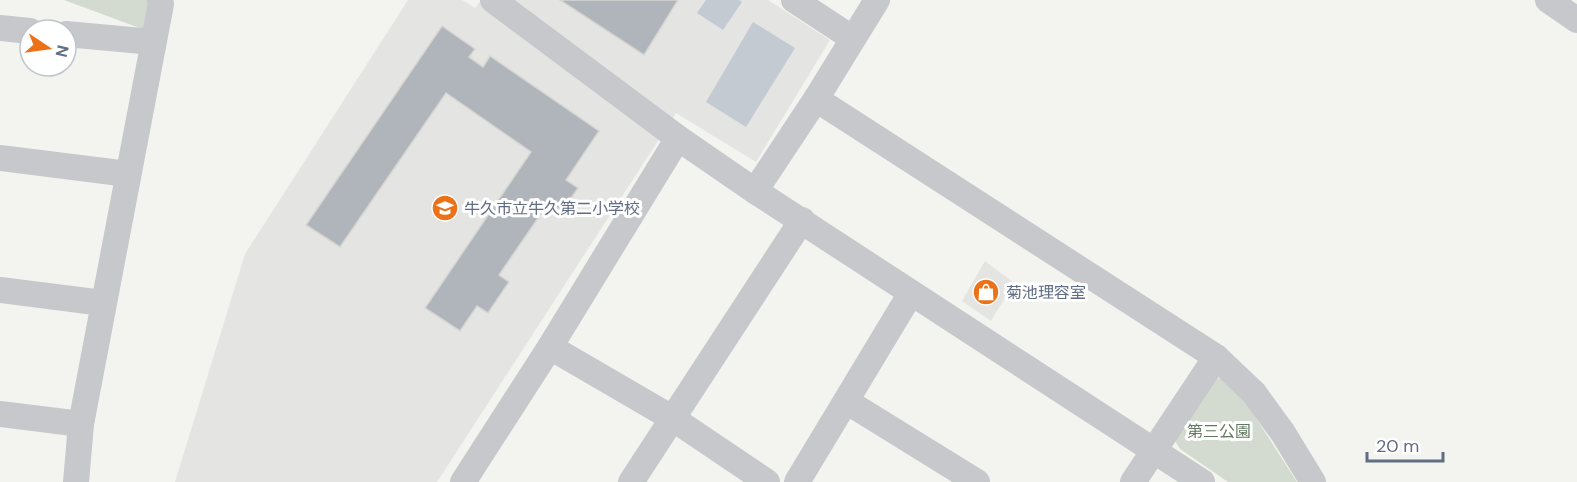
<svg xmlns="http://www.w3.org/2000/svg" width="1577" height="482" viewBox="0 0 1577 482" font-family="'DM Sans','Noto Sans JP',sans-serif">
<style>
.built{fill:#e4e4e3}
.green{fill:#d3dbd0}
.water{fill:#c3cad1}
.building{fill:#b0b5bb;stroke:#d5d5d2;stroke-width:1.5}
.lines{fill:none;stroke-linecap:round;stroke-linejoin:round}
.minor{stroke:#c6c8cc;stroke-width:26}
.labels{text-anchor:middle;stroke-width:6;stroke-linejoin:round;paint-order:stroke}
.poi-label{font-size:16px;fill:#616d82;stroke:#fff;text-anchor:start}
.park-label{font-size:16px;fill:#617960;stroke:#fff}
</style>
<rect width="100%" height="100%" fill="#f3f4ef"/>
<g class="built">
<path d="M 408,0 L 462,0 L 475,8 L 481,0 L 768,0 L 830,40 L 756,162 L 676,113 L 437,482 L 175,482 L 245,254 Z"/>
<path d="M 985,261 L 1014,283 L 991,321 L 962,301 Z"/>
</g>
<g class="green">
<path d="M 64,0 L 149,0 L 145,30 Z"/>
<path d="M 1209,377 L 1227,380 L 1236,387 L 1297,482 L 1228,482 L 1180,449 L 1171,434 Z"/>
</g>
<g class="water">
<path d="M 706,0 L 739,0 L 742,2 L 723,30 L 697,13 Z"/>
<path d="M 753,22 L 795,48 L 746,127 L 706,102 Z"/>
</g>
<g class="building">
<path d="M 560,0 L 678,0 L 644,55 Z"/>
<path d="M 442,26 L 475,49 L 469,57 L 483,67 L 490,56 L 599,131 L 566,180 L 578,188 L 562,211 L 549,202 L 499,275 L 509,282 L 488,313 L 477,306 L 460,331 L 425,308 L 531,152 L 446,93 L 340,247 L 306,225 Z"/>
</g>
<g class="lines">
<g class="minor">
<path d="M 493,0 L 678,138 L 755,191 L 1202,482"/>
<path d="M 794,0 L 852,38"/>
<path d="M 1548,0 L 1577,20"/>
<path d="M 0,28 L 30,31"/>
<path d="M 66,34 L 153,42"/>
<path d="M 816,99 L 1216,357 L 1133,482"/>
<path d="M 0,158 L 128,174"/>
<path d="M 755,191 L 816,99 L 877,0"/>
<path d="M 0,290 L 103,303"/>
<path d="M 550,347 L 672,418 L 767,482"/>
<path d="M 1216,357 L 1254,393 L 1283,433 L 1313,482"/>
<path d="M 846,401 L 977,482"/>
<path d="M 0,414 L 81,424"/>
<path d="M 76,482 L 81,424 L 161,4 L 160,0"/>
<path d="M 463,482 L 550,347 L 678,138"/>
<path d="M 631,482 L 802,220"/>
<path d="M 797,482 L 911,293"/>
</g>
</g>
<defs>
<symbol id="school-disc" viewBox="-11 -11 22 22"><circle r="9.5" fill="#eb7218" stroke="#fff"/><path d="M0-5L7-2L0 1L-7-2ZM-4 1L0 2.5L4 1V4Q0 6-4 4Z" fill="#fff"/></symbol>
<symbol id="shop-disc" viewBox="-11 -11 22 22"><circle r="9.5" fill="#eb7218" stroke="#fff"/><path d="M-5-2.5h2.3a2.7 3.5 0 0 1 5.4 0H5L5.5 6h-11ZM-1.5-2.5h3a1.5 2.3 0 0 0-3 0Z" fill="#fff"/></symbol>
</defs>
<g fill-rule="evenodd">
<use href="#school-disc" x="430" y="193" width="30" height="30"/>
<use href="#shop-disc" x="971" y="277" width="30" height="30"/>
</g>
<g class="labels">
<g class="poi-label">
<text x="464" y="214">牛久市立牛久第二小学校</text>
<text x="1006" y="298">菊池理容室</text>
</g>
<g class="park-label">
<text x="1219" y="437">第三公園</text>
</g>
</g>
<g transform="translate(48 48) rotate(103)"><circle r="28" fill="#ffffff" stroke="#c0c5cd" stroke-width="1.5"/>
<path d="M0-4.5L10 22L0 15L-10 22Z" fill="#eb7218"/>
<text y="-9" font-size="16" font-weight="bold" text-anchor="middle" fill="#616d82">N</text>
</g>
<path d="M1367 452v9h76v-9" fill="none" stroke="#616d82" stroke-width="3"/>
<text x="1376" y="452" font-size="18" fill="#616d82" stroke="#ffffff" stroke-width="4.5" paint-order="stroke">20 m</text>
</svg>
